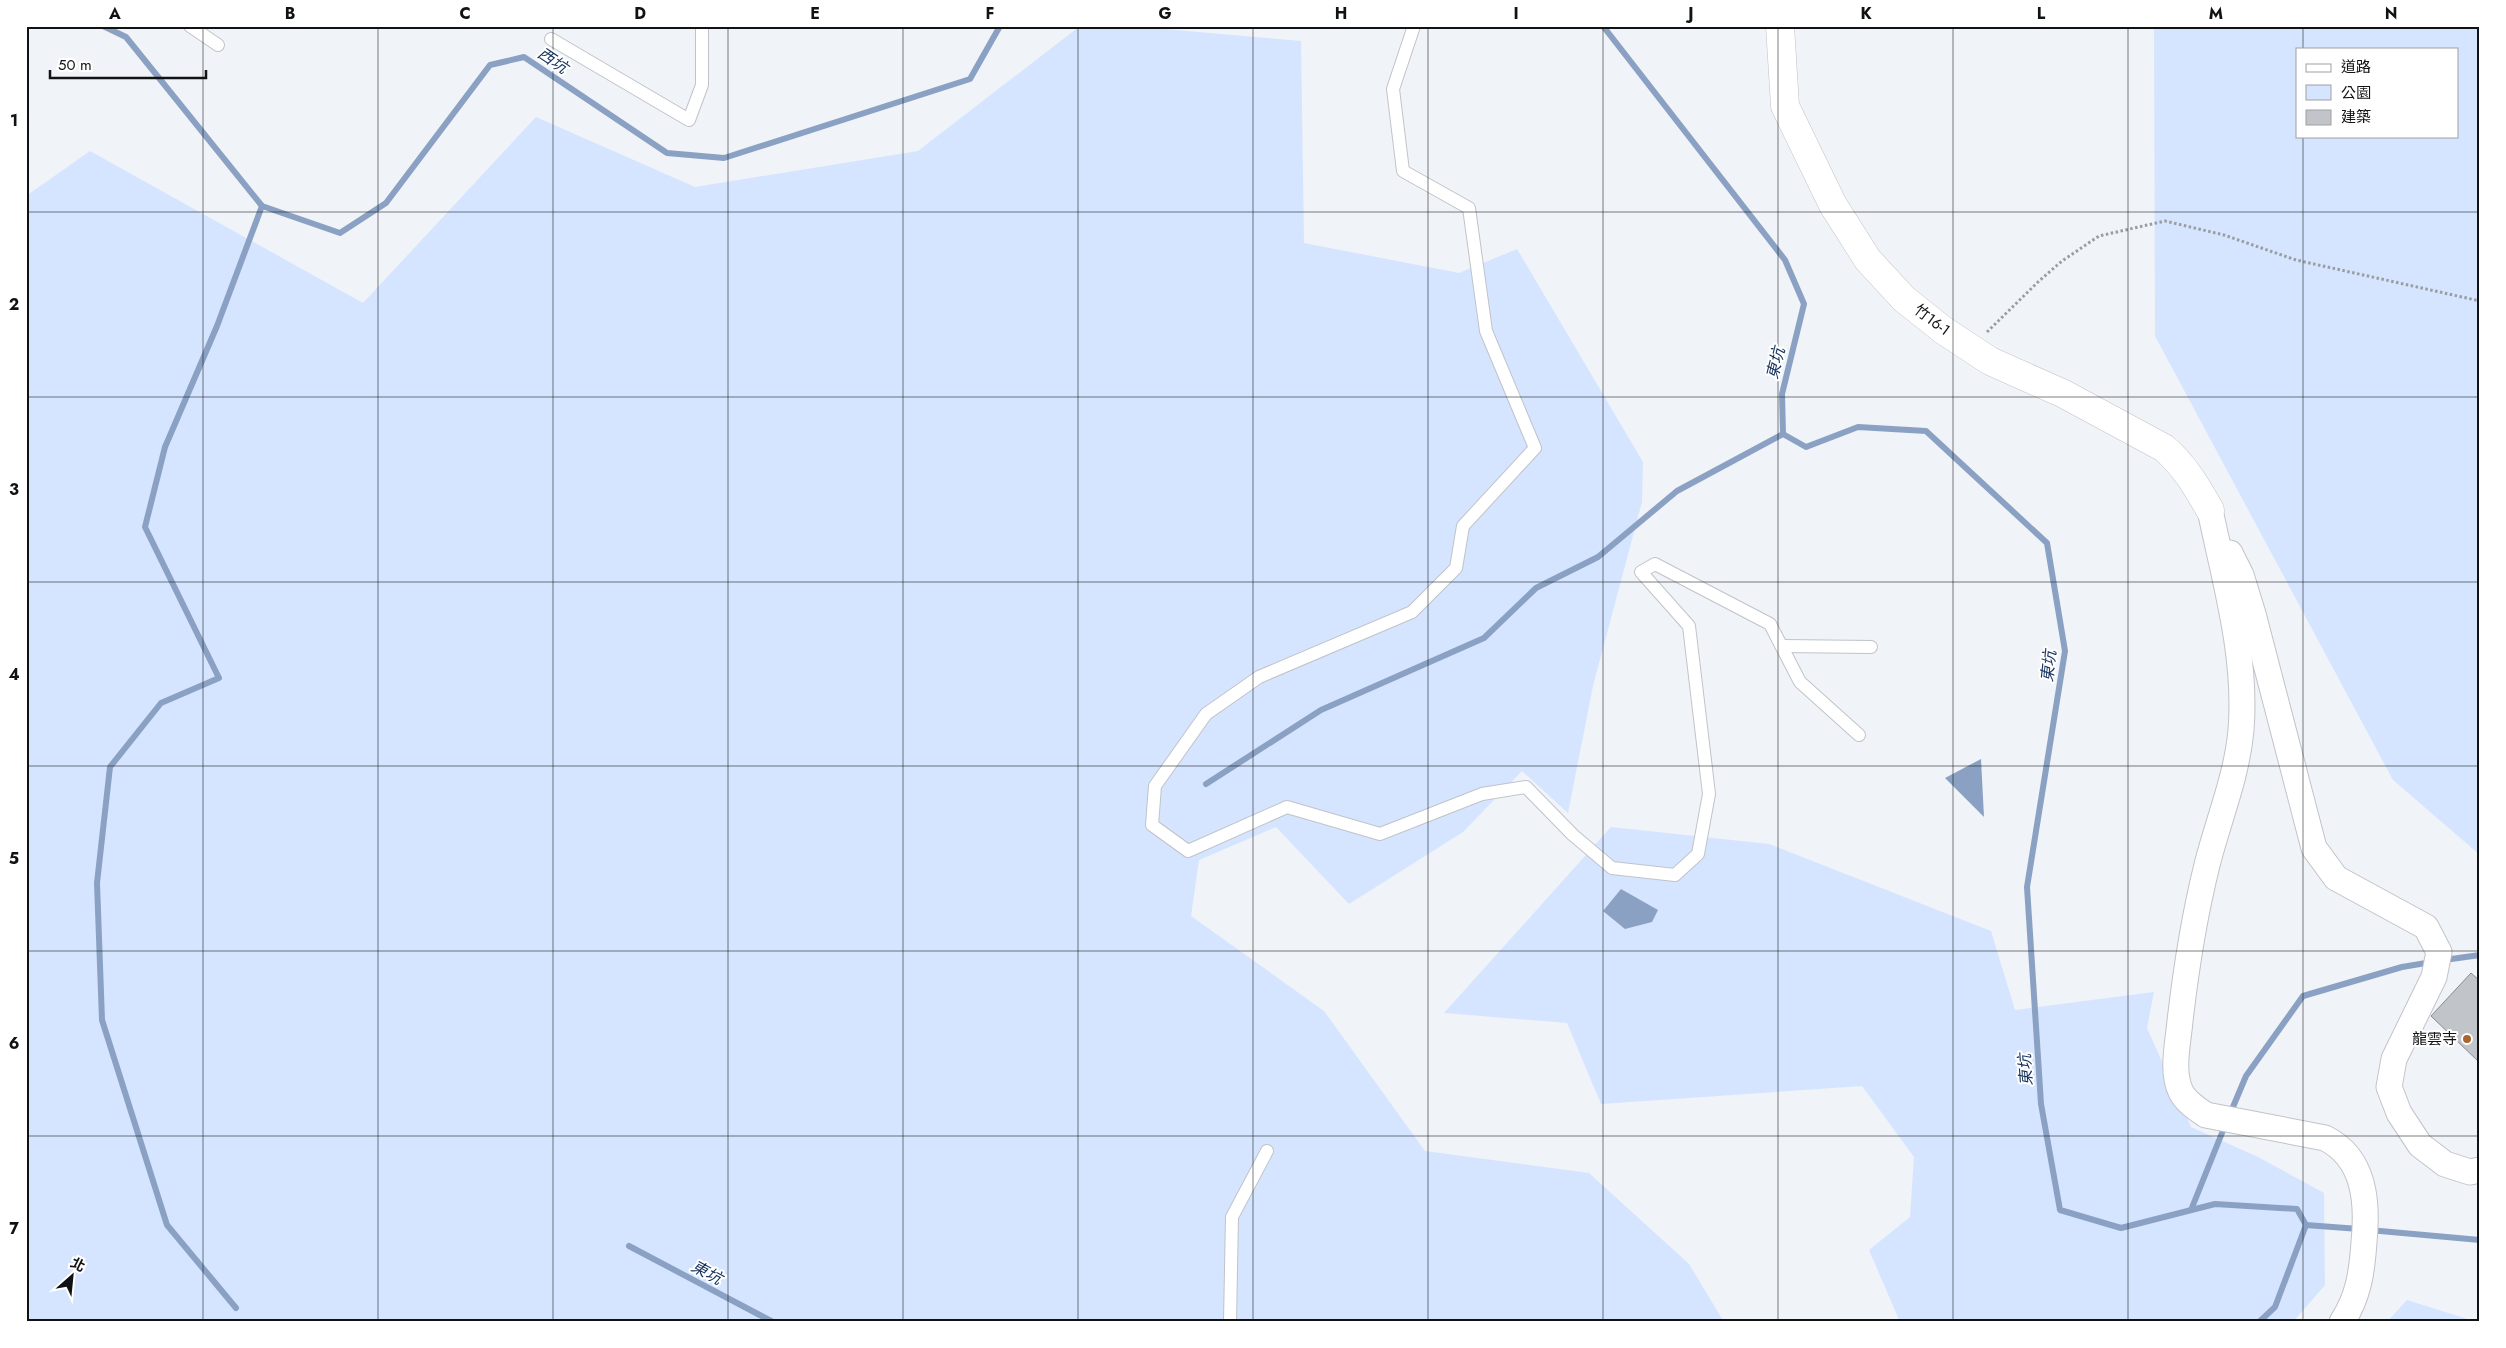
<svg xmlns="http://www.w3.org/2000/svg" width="2506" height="1348" viewBox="0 0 2506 1348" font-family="Jost,'Noto Sans TC',sans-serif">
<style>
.green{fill:#d5e5ff;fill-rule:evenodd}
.water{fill:#8ba1c3}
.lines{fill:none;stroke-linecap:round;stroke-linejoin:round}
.stream{stroke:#8ba1c3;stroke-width:6}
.building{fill:#c1c4c8;stroke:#888b8f}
.lane-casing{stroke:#c0c3c8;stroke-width:14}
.street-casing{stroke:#c0c3c8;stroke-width:27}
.secondary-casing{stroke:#c0c3c8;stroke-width:29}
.path{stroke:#9a9da0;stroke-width:3;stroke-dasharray:2.5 2.5;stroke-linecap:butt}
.lane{stroke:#fff;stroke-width:12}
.street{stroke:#fff;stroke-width:25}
.secondary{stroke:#fff;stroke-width:28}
.grid{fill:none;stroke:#111213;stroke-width:1;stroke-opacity:0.55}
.poi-dot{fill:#a76631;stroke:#fff;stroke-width:2}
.labels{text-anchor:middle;stroke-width:4;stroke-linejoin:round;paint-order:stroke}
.street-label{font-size:15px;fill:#111213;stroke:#fff}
.poi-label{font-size:15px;fill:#111213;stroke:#fff;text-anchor:end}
.water-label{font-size:16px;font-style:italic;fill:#14315d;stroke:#fff}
.neatline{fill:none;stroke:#111213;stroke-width:2}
.grid-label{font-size:16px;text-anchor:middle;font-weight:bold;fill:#111213}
</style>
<rect width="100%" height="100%" fill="#f0f3f8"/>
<g class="green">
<path d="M 1080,26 L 1131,26 L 1301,41 L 1304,243 L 1459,273 L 1517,249 L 1643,462 L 1642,502 L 1593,686 L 1568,813 L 1522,771 L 1463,832 L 1349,904 L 1276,827 L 1199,860 L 1191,916 L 1324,1011 L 1425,1151 L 1589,1173 L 1689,1264 L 1724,1322 L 26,1322 L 26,196 L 90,151 L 363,303 L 536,117 L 695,187 L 918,151 Z"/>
<path d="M 2154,26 L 2480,26 L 2480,855 L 2393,780 L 2155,336 ZM 2297,49 L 2457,49 L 2457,136 L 2297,136 Z"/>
<path d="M 1611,827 L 1769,844 L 1991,931 L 2015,1010 L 2154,992 L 2147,1028 L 2191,1127 L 2258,1157 L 2324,1193 L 2325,1285 L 2293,1322 L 1900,1322 L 1869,1250 L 1910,1217 L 1914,1157 L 1862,1086 L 1601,1104 L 1567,1023 L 1444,1013 Z"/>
<path d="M 2407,1300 L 2477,1322 L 2387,1322 Z"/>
</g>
<g class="water">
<path d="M 1981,759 L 1984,817 L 1945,778 Z"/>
<path d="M 1621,889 L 1658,910 L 1652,922 L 1625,929 L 1603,911 Z"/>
</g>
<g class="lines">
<g class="stream">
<path d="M 103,26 L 126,37 L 262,206 L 340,233 L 386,203 L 490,65 L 524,57 L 667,153 L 724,158 L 970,79 L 1000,26"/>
<path d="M 1603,26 L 1785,260 L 1804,304 L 1782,394 L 1783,434 L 1806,447 L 1858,427 L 1926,431 L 2047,543 L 2065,651 L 2027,887 L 2041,1104 L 2060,1210 L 2121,1228 L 2215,1204 L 2297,1209 L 2306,1225 L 2275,1307 L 2259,1322"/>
<path d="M 1206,784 L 1321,710 L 1484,638 L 1536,588 L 1598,557 L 1677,491 L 1783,434"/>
<path d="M 2444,960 L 2480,955"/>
<path d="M 2230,1114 L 2246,1076 L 2303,996 L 2402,967 L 2432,962"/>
<path d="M 2191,1210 L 2226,1123"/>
<path d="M 2306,1225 L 2359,1229"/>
<path d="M 2369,1230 L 2480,1240"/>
<path d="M 629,1246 L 773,1322"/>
<path d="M 236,1308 L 167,1225 L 102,1020 L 97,883 L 110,767 L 161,703 L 219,678 L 145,527 L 165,447 L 217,326 L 262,206"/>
</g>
</g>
<path class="building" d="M 2471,973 L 2480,981 L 2480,1063 L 2431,1016 Z"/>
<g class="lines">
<defs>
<g id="lane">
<path d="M 190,26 L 218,45"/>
<path d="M 1414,26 L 1393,89 L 1403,171 L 1469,208 L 1486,331 L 1535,448 L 1463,526 L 1456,568 L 1412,612 L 1259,677 L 1206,714 L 1155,786 L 1152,825 L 1188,851 L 1287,807 L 1380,834 L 1482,794 L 1526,787 L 1573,835 L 1612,868 L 1675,875 L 1698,854 L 1709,794 L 1689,626 L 1641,572 L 1655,564 L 1770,624 L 1800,682 L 1859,735"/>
<path d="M 551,39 L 689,120 L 702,85 L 702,26"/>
<path d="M 1782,646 L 1871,647"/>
<path d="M 1230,1322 L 1232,1217 L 1267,1151"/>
</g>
<g id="street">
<path d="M 2210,510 C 2225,582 2247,656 2241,730 C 2237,776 2218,821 2207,865 C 2194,917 2186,969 2180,1021 C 2178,1044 2171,1071 2181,1092 C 2186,1102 2197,1109 2206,1115 L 2325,1138 C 2365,1158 2368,1202 2364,1242 C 2362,1271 2359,1296 2342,1322"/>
<path d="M 2230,553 L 2241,575 L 2253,614 L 2314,848 L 2336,878 L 2426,927 L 2439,952 L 2434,977 L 2394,1059 L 2389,1087 L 2399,1113 L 2420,1145 L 2445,1164 L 2470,1172 L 2480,1170"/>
</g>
<path id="secondary" d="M 1780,26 L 1785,106 L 1833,205 L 1868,260 L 1904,299 L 1943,330 L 1990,361 L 2064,394 L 2164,448 C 2184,465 2197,487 2210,510"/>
</defs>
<use href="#lane" class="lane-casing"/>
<use href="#street" class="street-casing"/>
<use href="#secondary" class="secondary-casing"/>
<path class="path" d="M 1987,332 L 2039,281 L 2062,261 L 2099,236 L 2165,221 L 2224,235 L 2296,260 L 2480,301"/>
<use href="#lane" class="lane"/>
<use href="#street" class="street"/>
<use href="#secondary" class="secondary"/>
</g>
<path class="grid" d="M 203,26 L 203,1322M 378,26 L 378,1322M 553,26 L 553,1322M 728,26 L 728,1322M 903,26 L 903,1322M 1078,26 L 1078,1322M 1253,26 L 1253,1322M 1428,26 L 1428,1322M 1603,26 L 1603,1322M 1778,26 L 1778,1322M 1953,26 L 1953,1322M 2128,26 L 2128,1322M 2303,26 L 2303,49M 2303,136 L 2303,1322M 26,212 L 2480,212M 26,397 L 2480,397M 26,582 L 2480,582M 26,766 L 2480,766M 26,951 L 2480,951M 26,1136 L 2480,1136"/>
<circle class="poi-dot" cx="2467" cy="1039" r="5"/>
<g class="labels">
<g class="street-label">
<text transform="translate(1932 320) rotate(37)" y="5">竹16-1</text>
</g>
<g class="poi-label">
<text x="2457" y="1044">龍雲寺</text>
</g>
<g class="water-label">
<text transform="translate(553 60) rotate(34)" y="6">西坑</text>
<text transform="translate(1775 363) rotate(-76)" y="6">東坑</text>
<text transform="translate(2048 666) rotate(-84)" y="6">東坑</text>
<text transform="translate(2025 1070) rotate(-94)" y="6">東坑</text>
<text transform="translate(707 1272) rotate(28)" y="6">東坑</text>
</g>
</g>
<rect width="2506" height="1348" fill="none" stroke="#ffffff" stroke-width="55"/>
<rect x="2296" y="48" width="162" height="90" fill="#ffffff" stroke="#a0a0a1"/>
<rect x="2306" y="64" width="25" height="8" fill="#ffffff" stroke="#a0a0a1"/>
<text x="2341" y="72" font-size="15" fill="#111213">道路</text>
<rect x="2306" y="85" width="25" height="15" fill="#d5e5ff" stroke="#a0a0a1"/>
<text x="2341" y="98" font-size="15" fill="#111213">公園</text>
<rect x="2306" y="110" width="25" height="15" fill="#c1c4c8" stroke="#a0a0a1"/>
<text x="2341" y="122" font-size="15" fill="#111213">建築</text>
<g transform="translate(72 1276) rotate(27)" stroke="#ffffff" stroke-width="4" paint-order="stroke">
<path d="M0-4L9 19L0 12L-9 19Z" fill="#111213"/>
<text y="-8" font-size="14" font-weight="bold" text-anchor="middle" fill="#111213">北</text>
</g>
<path d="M50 70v8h156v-8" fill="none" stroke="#111213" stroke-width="2.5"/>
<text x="58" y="70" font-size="15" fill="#111213" stroke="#ffffff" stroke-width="4" paint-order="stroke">50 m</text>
<rect x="28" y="28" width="2450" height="1292" class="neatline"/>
<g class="grid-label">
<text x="115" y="19">A</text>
<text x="290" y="19">B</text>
<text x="465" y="19">C</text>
<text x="640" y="19">D</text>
<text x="815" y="19">E</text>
<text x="990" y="19">F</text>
<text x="1165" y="19">G</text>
<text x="1341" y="19">H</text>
<text x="1516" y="19">I</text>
<text x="1691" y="19">J</text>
<text x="1866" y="19">K</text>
<text x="2041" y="19">L</text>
<text x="2216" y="19">M</text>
<text x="2391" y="19">N</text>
<text x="14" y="126">1</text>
<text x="14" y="310">2</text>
<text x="14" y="495">3</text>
<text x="14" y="680">4</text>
<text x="14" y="864">5</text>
<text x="14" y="1049">6</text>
<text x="14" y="1234">7</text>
</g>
</svg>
